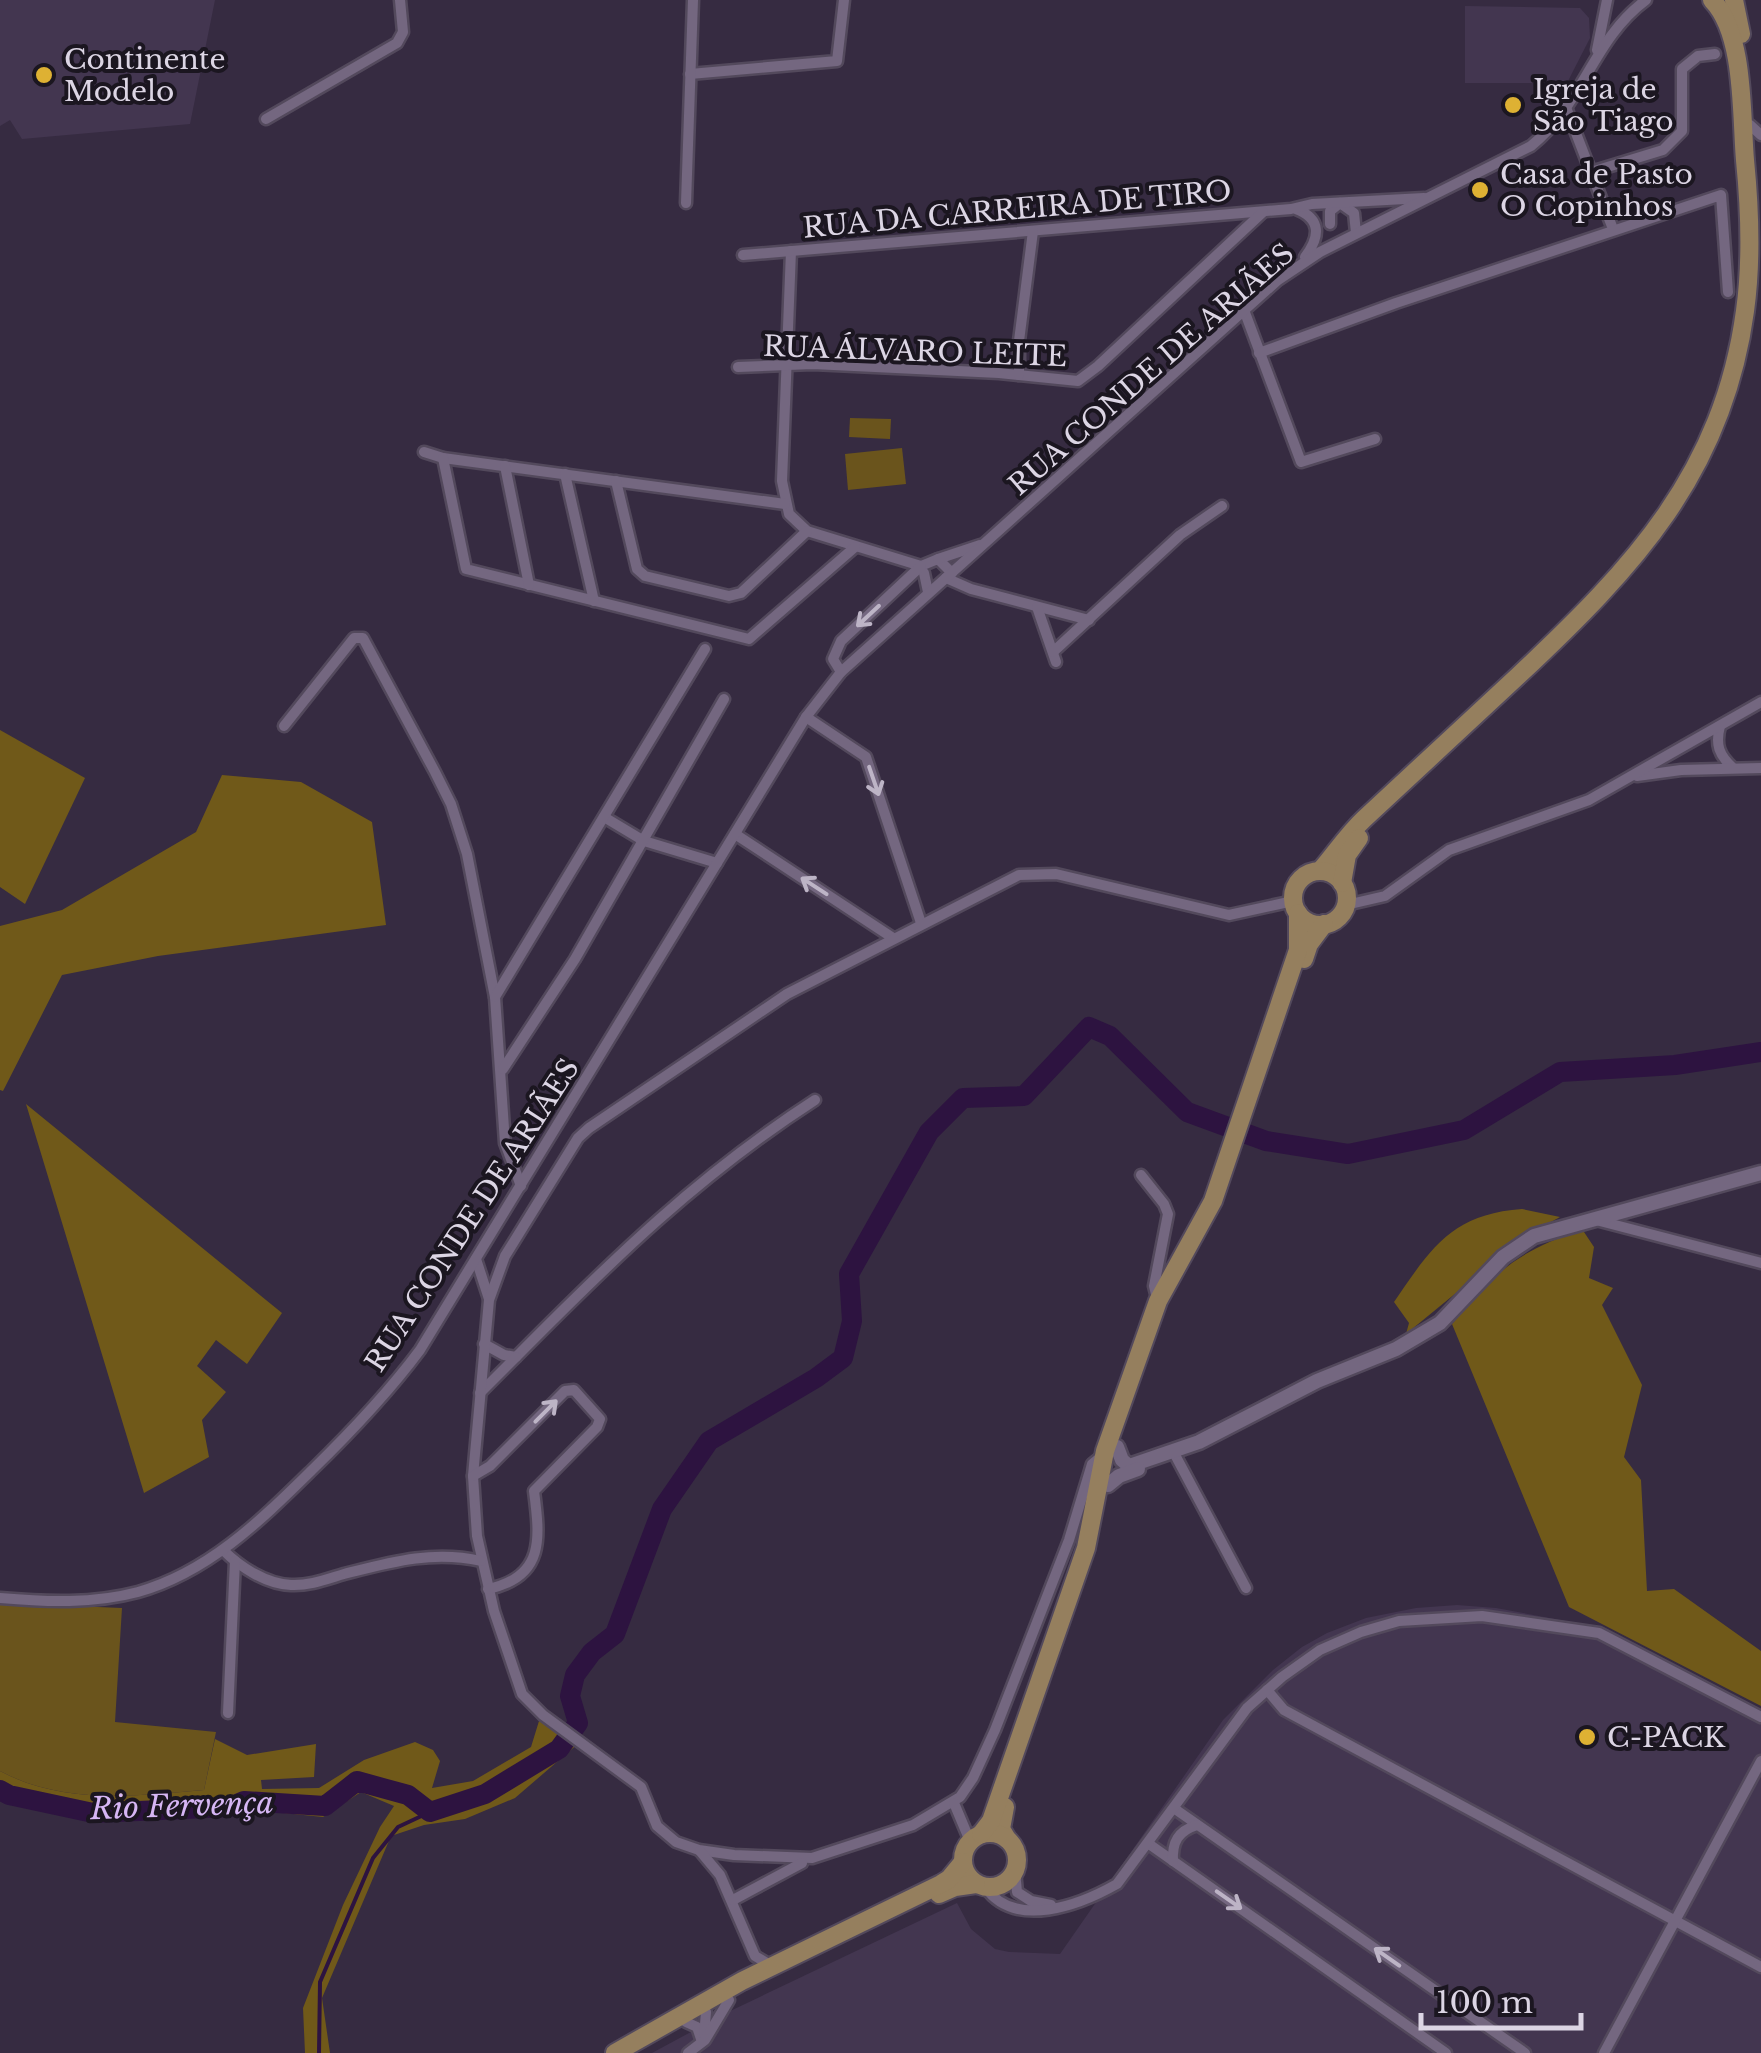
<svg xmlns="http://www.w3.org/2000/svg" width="1761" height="2053" viewBox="0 0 1761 2053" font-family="'Libre Baskerville',serif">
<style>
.built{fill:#433650}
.green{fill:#6a541c}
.forest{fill:#705919}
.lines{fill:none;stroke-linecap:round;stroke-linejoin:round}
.stream{stroke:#2d1340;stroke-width:4}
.river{stroke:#2d1340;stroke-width:20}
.minor-casing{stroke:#53495c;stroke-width:15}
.tertiary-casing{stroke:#53495c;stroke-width:19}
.primary-casing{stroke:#53495c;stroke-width:22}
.minor{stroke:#746780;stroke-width:10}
.tertiary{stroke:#746780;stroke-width:14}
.primary{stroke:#957f5e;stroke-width:18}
.oneway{stroke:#bdb4c6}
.poi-dot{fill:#deb133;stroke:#1b1620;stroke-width:4}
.labels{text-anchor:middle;stroke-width:8;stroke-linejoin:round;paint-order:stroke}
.poi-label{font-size:28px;fill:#dcd5e4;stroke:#1b1620;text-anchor:start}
.street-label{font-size:28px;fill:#dcd5e4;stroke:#1b1620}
.water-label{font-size:30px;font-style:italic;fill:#d6b6f4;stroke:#1b1620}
</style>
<rect width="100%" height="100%" fill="#362b41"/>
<g class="built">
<path d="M 0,0 L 215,0 L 190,124 L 22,139 L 10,120 L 0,126 Z"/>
<path d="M 1465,6 L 1580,8 L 1589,18 L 1590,38 L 1567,83 L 1465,83 Z"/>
<path d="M 1457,1605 L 1496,1608 L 1603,1628 L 1761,1709 L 1761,2053 L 652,2053 L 726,2013 L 957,1903 L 971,1929 L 995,1949 L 1009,1952 L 1060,1954 L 1223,1720 L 1273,1670 L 1302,1647 L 1327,1633 L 1366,1618 L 1416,1608 Z"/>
</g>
<g class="green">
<path d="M 850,418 L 891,419 L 890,439 L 849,437 Z"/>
<path d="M 902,448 L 906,484 L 848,490 L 845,454 Z"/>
<path d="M 0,1603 L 122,1608 L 115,1722 L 216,1732 L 204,1790 C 136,1796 63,1805 0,1771 Z"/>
</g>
<g class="forest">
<path d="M 0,730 L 85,778 L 25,904 L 0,887 Z"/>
<path d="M 222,775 L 301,782 L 372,822 L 386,925 L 158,956 L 62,975 L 3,1091 L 0,1090 L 0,926 L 62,910 L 196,832 Z"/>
<path d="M 26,1104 L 282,1313 L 247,1364 L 216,1340 L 197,1366 L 226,1392 L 202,1420 L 209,1457 L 144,1493 Z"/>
<path d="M 1522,1209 L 1560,1217 L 1500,1250 L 1467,1284 L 1406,1334 L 1409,1323 L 1394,1302 C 1431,1248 1452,1214 1522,1209 Z"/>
<path d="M 1582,1229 L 1594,1247 L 1589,1278 L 1613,1288 L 1602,1305 L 1642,1385 L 1624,1457 L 1641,1480 L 1647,1591 L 1674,1589 L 1761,1651 L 1761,1706 L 1569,1607 L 1452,1324 C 1497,1270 1514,1254 1582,1229 Z"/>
<path d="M 539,1721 L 580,1742 L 515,1798 L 465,1819 L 424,1825 L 391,1836 L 322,1998 L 330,2053 L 305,2053 L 303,2008 L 343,1905 L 380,1827 L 394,1806 L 361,1792 L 323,1817 L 245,1809 L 149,1820 L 77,1819 L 0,1795 L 0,1771 C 63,1805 135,1796 204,1790 L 215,1739 L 247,1755 L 316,1744 L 314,1777 L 261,1780 L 262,1789 L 319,1788 L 364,1760 L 415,1742 L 433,1750 L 440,1761 L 432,1788 L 473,1781 L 531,1747 Z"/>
</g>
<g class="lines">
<path class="stream" d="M 319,2053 L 320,1982 L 373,1858 L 398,1827 L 430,1812"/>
<path class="river" d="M 0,1790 L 9,1795 L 93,1813 L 230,1807 L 244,1801 L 325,1806 L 357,1781 L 408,1795 L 430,1812 L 485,1794 L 559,1749 L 578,1723 L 570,1696 L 575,1675 L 592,1652 L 615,1634 L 662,1509 L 709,1441 L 816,1378 L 843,1358 L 852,1321 L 849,1274 L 929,1132 L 963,1098 L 1024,1096 L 1089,1027 L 1110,1036 L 1187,1112 L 1266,1141 L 1348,1154 L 1464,1130 L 1560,1072 L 1675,1065 L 1761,1052"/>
<defs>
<g id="minor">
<path d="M 1597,50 L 1607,0"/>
<path d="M 690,74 L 837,61 L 844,0"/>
<path d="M 1567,110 L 1613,229"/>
<path d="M 266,119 L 397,43 L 403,32 L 400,0"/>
<path d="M 1750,125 L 1761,135"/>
<path d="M 1591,172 L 1663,150 L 1682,131 L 1682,69 L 1698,56 L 1715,54"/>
<path d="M 686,203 L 693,0"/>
<path d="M 1296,209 C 1322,219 1320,237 1305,257"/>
<path d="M 1330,224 L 1330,211 L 1340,203 L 1354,213 L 1356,233"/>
<path d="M 791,251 L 782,481 L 789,514 L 807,531 L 921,566 L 938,559 L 952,573"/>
<path d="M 743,255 L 1291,209 L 1312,204 L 1424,198"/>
<path d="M 1244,310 L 1301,462 L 1375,439"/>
<path d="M 1259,353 L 1396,303 L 1721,195 L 1728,292"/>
<path d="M 738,367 L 813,364 L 999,373 L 1078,381 L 1098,366 L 1263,212"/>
<path d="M 1019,375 L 1019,341 L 1033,231"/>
<path d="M 424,452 L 443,458 L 785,504"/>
<path d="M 443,458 L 466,569 L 749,639 L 855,547"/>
<path d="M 505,466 L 529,585"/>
<path d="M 565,474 L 594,601"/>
<path d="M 616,481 L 637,569 L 645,576 L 729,596 L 741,593 L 807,531"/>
<path d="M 938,559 L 980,545"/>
<path d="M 924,573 L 928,592"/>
<path d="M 946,578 L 971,589 L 1089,620"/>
<path d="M 1037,607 L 1056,662"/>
<path d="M 1053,652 L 1180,535 L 1222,506"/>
<path d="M 841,672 L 833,659 L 841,641 L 921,566"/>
<path d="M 806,717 L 866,757 L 921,923"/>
<path d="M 284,726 L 354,638 L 363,638 L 435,772 L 451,804 L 467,854 L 495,997 L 505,1143 L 521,1186"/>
<path d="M 1720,726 C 1715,745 1719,755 1733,768"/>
<path d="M 1637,776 L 1681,770 L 1761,768"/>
<path d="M 604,817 L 644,841 L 717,863"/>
<path d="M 735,834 L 893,938"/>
<path d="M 1346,905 L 1385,896 L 1449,850 L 1589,800 L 1761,702"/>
<path d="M 495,997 L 705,649"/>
<path d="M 503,1069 L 575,959 L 724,699"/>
<path d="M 1141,1175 L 1164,1204 L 1168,1214 L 1154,1286 L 1157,1298"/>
<path d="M 1596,1220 L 1761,1263"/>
<path d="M 476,1259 L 489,1299"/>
<path d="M 484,1344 L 504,1355 L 516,1357 C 613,1259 699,1175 815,1100"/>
<path d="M 480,1393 L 516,1357"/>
<path d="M 1173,1451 L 1246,1588"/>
<path d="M 1103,1455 L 1092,1464 L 1069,1540 L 995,1730 L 973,1778 L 960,1797 L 913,1825 L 812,1858 L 734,1855 L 699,1850 L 676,1842 L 657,1826 L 641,1787 L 543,1715 L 522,1694 L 494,1611 L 477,1536 L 473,1476 L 489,1300 L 505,1256 L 578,1138 L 589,1128 L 787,994 L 1019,875 L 1056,874 L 1229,915 L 1293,901"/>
<path d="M 473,1476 L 490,1466 L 565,1391 L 574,1390 L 600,1419 L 597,1427 L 534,1491 C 540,1538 545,1577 488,1589"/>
<path d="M 223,1550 C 240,1567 266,1584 291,1585 C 309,1586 327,1579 344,1574 C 391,1562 433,1550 481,1561"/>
<path d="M 0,1598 C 46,1602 93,1604 138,1592 C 209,1572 261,1520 312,1470 C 351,1432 388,1393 420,1350 L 806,717 L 841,672 L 1278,280 L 1320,252 L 1531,146 C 1585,102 1592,40 1646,0"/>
<path d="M 1267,1690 L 1284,1710 L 1761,1967"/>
<path d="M 228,1713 L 235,1561"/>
<path d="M 954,1803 L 970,1841"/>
<path d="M 1175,1809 L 1525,2053"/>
<path d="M 1149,1844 L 1446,2053"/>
<path d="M 700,1851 L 720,1875 L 755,1956 L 770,1965"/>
<path d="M 1173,1861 C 1172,1842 1178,1831 1197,1825"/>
<path d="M 1015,1871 L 1017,1892 L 1031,1901 L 1051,1905"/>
<path d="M 985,1887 C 1015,1930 1080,1905 1117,1884 L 1247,1708 L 1282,1677 L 1320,1650 L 1361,1632 L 1399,1621 L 1482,1616 L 1599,1633 L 1761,1717"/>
<path d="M 733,1900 L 802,1863"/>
<path d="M 686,2022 L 697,2027 L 701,2039"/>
<path d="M 704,2036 L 706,2012"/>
<path d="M 688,2053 L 705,2040 L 729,2000"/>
<path d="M 1604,2053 L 1761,1761"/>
</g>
<g id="tertiary">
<path d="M 1117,1447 L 1122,1460 L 1129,1466 L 1199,1442 L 1317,1381 L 1396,1349 L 1440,1323 L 1503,1257 L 1534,1236 L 1761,1173"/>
<path d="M 1108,1485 L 1119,1476 L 1138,1469"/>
</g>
<g id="primary">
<path d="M 1734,0 L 1741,34"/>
<path d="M 1320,871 C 1335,854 1347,835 1364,819 C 1415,771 1468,723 1519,675 C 1633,568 1723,473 1745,311 C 1752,261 1750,210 1745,160 C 1741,114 1745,34 1712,0"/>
<circle cx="1320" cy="898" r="27"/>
<path d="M 1342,883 L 1347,855 L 1359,838"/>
<path d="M 1304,959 L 1309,944 L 1324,924"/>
<path d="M 1005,1807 L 1001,1829 L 1007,1839"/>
<circle cx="990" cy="1860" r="27"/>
<path d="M 981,1834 L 991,1821 L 1086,1548 L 1105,1451 L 1158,1301 L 1213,1201 L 1298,950 L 1298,913"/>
<path d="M 939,1894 L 955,1887 L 976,1884"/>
<path d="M 615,2053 L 742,1981 L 941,1884 L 949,1879 L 963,1862"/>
</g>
</defs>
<use href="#minor" class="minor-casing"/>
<use href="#tertiary" class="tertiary-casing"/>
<use href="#primary" class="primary-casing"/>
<use href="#minor" class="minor"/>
<use href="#tertiary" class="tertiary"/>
<use href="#primary" class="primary"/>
</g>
<defs><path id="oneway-shaft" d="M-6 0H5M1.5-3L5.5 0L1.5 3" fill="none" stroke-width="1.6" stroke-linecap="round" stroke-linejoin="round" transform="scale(2.5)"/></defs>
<g class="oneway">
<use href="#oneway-shaft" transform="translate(868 616) rotate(137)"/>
<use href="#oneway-shaft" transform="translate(874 781) rotate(71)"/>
<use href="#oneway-shaft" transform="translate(814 886) rotate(-147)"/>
<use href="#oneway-shaft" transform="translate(546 1411) rotate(-45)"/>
<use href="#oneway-shaft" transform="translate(1229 1900) rotate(35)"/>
<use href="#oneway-shaft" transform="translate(1387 1957) rotate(-145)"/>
</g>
<g class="poi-dot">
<circle cx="44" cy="75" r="10"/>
<circle cx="1513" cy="105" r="10"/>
<circle cx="1480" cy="190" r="10"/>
<circle cx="1587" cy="1737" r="10"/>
</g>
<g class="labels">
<g class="poi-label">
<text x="64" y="69">Continente<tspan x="64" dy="32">Modelo</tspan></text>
<text x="1533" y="99">Igreja de<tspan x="1533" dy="32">São Tiago</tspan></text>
<text x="1500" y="184">Casa de Pasto<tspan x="1500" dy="32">O Copinhos</tspan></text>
<text x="1607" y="1747">C-PACK</text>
</g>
<g class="street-label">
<text transform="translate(1017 209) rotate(-5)" y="10">RUA DA CARREIRA DE TIRO</text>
<text transform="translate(915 351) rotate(2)" y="10">RUA ÁLVARO LEITE</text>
<text transform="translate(1151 369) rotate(-41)" y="10">RUA CONDE DE ARIÃES</text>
<text transform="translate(472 1215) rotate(-57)" y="10">RUA CONDE DE ARIÃES</text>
</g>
<g class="water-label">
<text transform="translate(182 1806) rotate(-2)" y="10">Rio Fervença</text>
</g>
</g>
<path d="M1421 2013v15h160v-15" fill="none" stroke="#dcd5e4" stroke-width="5"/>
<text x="1436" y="2013" font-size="30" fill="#dcd5e4" stroke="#1b1620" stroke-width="8" paint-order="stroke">100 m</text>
</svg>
